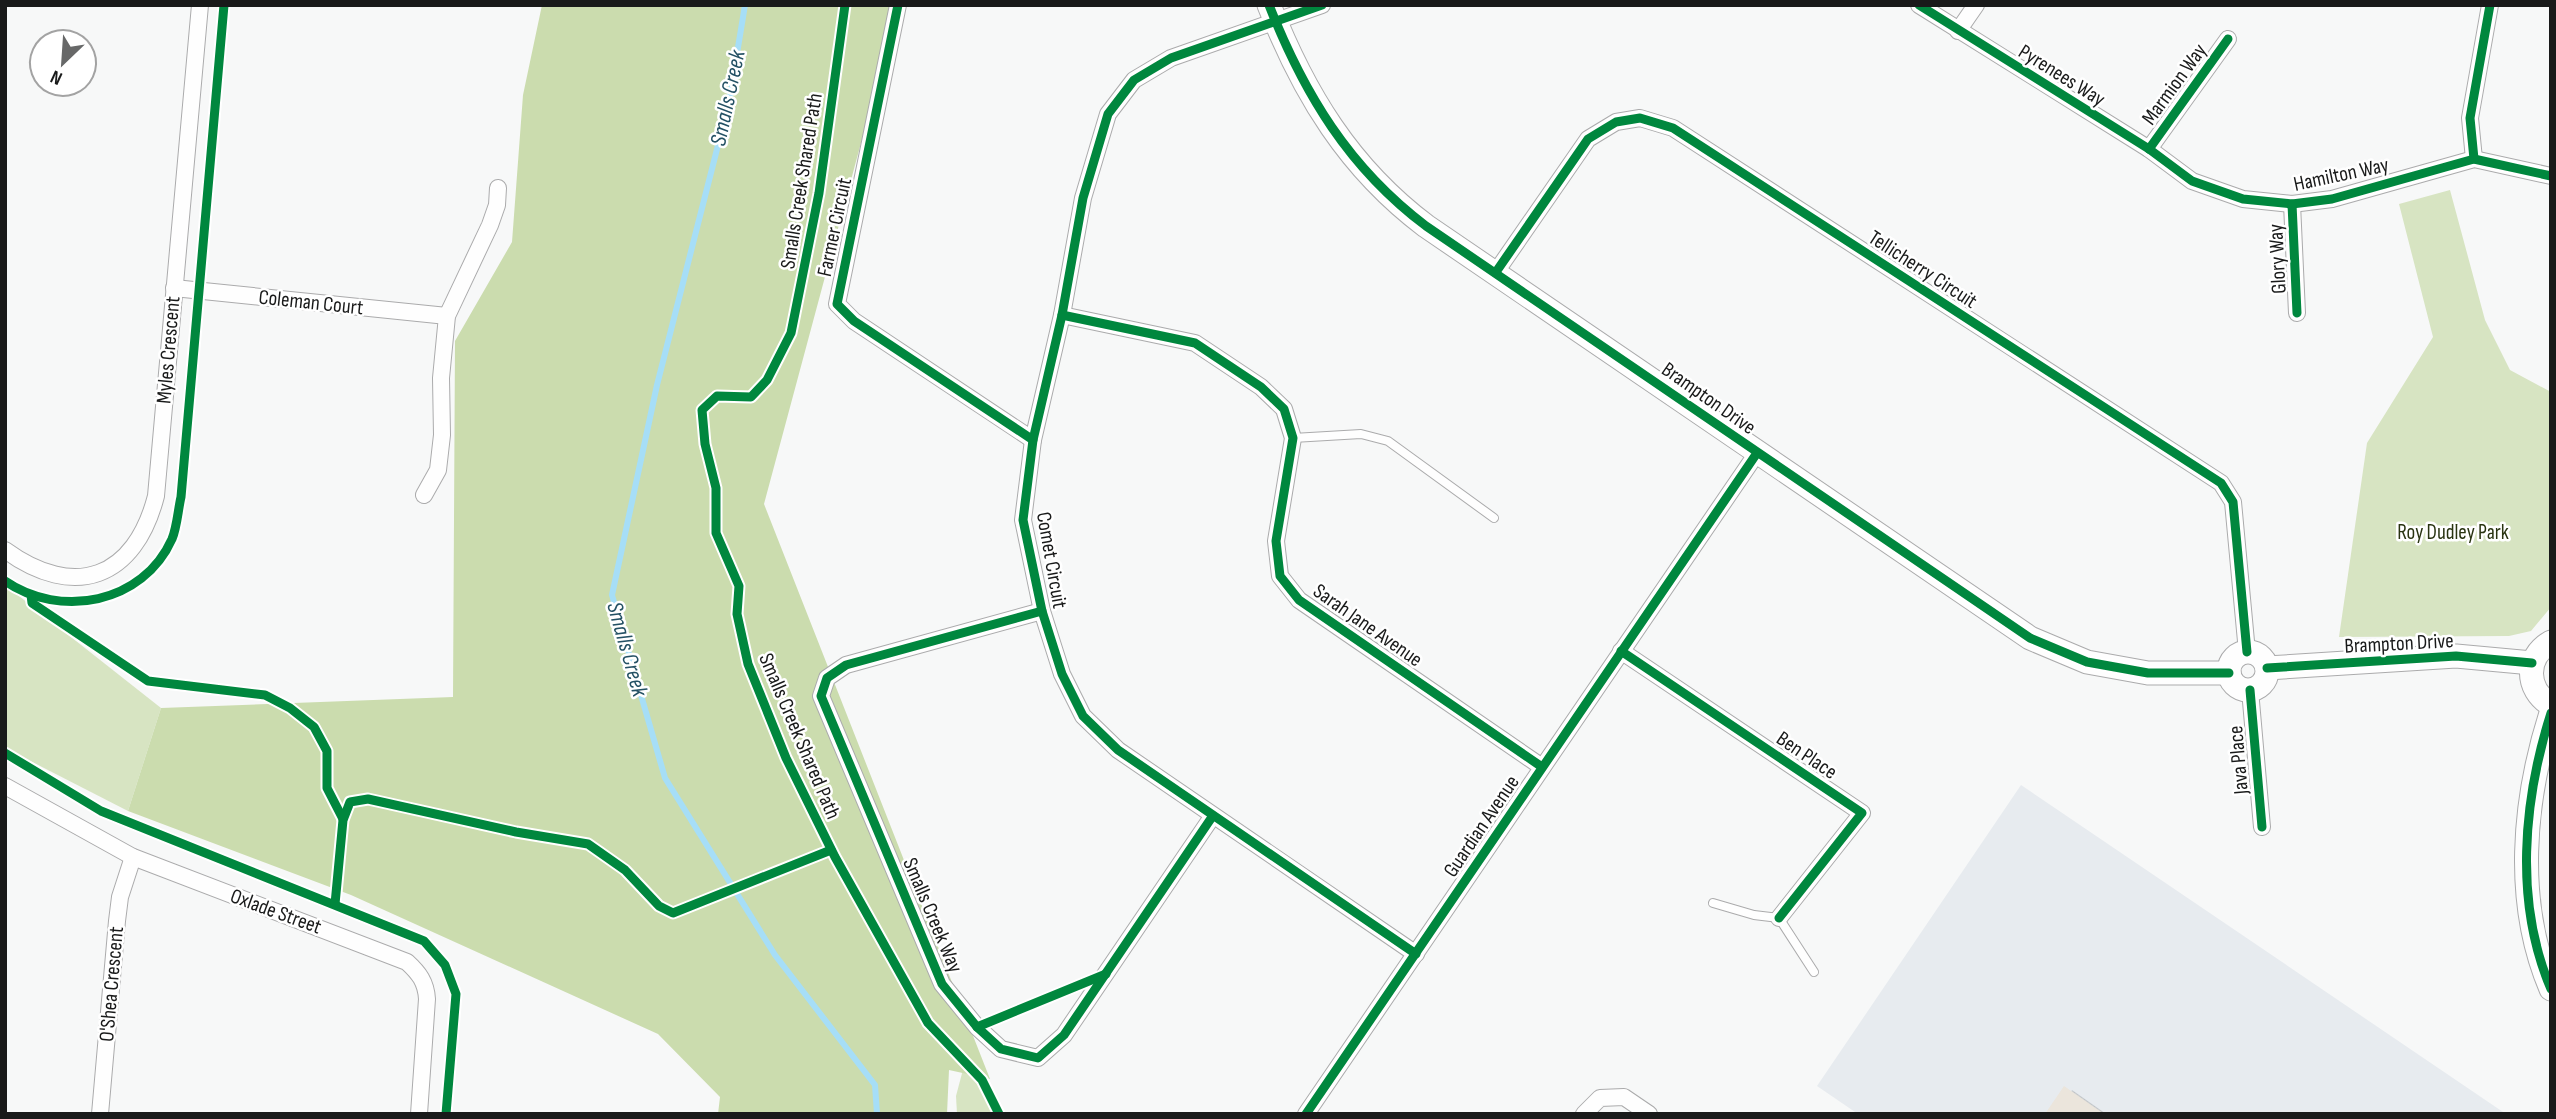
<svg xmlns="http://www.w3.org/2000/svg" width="2556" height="1119" viewBox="0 0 2556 1119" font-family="'Sofia Sans Condensed',sans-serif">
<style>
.built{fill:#e7ebef}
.green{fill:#d7e4c2}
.forest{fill:#cbdcae}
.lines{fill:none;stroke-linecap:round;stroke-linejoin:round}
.stream{stroke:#a6def7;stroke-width:6}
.building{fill:#ebe5dc;filter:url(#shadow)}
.lane-casing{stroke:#ababac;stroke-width:10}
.street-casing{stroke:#ababac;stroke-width:18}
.secondary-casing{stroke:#ababac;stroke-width:25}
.lane{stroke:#fefefe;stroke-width:8}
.street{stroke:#fefefe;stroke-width:16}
.secondary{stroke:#fefefe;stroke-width:23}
.cycleway-casing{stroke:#fff;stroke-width:13}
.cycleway{stroke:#00873e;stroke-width:9}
.labels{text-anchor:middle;stroke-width:5;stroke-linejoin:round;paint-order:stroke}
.street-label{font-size:21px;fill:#191a1a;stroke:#fff}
.park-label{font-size:21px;fill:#293411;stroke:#fff}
.water-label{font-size:23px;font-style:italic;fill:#245164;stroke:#fff}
</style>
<defs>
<filter id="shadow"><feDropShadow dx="8" dy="4.5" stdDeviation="0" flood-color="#0004"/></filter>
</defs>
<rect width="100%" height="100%" fill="#f7f8f8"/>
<path class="built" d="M 2021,785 L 2506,1114 L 1858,1114 L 1817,1086 Z"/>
<g class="green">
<path d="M 2450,190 L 2485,320 L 2510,370 L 2551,392 L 2551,607 L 2531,631 L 2509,636 L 2339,637 L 2367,443 L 2433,337 L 2399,204 Z"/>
<path d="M 5,585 L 161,708 L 128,811 L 5,748 Z"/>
<path d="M 965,1062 L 982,1080 L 999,1114 L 957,1114 L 956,1096 Z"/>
</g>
<path class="forest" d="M 542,5 L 898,5 L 764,504 L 990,1079 L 949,1070 L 947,1114 L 718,1114 L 720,1097 L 658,1034 L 351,895 L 128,811 L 161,708 L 453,697 L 455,341 L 512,242 L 523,95 Z"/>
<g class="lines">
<path class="stream" d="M 745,5 L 729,102 L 657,385 L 612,595 L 665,778 L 775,955 L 875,1085 L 877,1114"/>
</g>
<path class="building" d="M 2064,1086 L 2104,1114 L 2045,1114 Z"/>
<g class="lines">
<defs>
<g id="lane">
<path d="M 1293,438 L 1361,434 L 1388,441 L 1494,518"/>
<path d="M 1713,903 L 1754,915 L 1779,918 L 1814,972"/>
<path d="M 977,1027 L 1100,976"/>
</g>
<g id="street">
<path d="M 898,5 L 837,304 L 854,321 L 1033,440"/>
<path d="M 1322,5 L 1171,58 L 1134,80 L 1108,114 L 1083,198 L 1062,315 L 1033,440 L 1023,520 L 1042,611 L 1062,674 L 1083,716 L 1118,750 L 1416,954"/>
<path d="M 1919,5 L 2149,149 L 2192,181 L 2243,199 L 2292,204 L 2332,199 L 2474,159 L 2551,176"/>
<path d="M 1958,31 L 1976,5"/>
<path d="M 2149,149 L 2228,39"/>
<path d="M 2474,159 L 2470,118 L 2490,5"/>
<path d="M 2292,204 L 2297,313"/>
<path d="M 1496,272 L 1588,139 L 1616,122 L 1640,118 L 1673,128 L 2221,483 L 2233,502 L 2247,652"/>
<path d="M 174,288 L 447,316"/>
<path d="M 1062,315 L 1195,343 L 1261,387 L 1284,409 L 1293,438 L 1276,541 L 1280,576 L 1299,600 L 1542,767"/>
<path d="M 424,495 L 438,470 L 442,435 L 441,378 L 447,316 L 490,225 L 497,205 L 498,188"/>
<path d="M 5,550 C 75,601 135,578 156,496 L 200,5"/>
<path d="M 1042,611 L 846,665 L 827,678 L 821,696 L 942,984 L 977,1027 L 1001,1049 L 1038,1058 L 1064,1035 L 1212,817"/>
<path d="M 1621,651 L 1862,813 L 1779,918"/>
<path d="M 2250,690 L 2262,827"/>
<path d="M 5,786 L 133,857 L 407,962 C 419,973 426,982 427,999 L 419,1114"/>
<path d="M 100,1114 L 117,921 L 120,897 L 133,857"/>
<path d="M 1306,1114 L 1757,453"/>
<path d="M 1584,1114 L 1600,1098 L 1624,1097 L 1649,1114"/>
</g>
<g id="secondary">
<path d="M 1269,5 C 1304,94 1349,168 1426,226 L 2030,638 L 2087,662 L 2148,673 L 2229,673"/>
<path d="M 2551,642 C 2525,657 2525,689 2551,705"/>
<circle cx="2248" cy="671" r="19"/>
<path d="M 2267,668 L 2456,656 L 2532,663"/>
<path d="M 2551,713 C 2523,801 2514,903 2551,989"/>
</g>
</defs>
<use href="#lane" class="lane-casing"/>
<use href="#street" class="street-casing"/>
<use href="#secondary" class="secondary-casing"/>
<use href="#lane" class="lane"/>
<use href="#street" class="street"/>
<use href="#secondary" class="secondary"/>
<defs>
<g id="cycleway">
<path d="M 845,5 L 819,193 L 791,333 L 767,380 L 751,397 L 717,396 L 702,410 L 705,444 L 716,488 L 716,533 L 739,586 L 737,614 L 748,664 L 786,758 L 835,857 L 928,1023 L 982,1080 L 999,1114"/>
<path d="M 898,5 L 837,304 L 854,321 L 1033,440"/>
<path d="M 1269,5 C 1304,94 1349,168 1426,226 L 2030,638 L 2087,662 L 2148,673 L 2229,673"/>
<path d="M 1322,5 L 1171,58 L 1134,80 L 1108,114 L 1083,198 L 1062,315 L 1033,440 L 1023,520 L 1042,611 L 1062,674 L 1083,716 L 1118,750 L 1416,954"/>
<path d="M 1919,5 L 2149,149 L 2192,181 L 2243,199 L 2292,204 L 2332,199 L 2474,159 L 2551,176"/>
<path d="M 2149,149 L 2228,39"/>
<path d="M 2474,159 L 2470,118 L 2490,5"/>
<path d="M 2292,204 L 2297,313"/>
<path d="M 1496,272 L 1588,139 L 1616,122 L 1640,118 L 1673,128 L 2221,483 L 2233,502 L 2247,652"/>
<path d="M 1062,315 L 1195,343 L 1261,387 L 1284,409 L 1293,438 L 1276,541 L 1280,576 L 1299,600 L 1542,767"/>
<path d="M 5,581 C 60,619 143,604 172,539 C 177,527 178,510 181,497 L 224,5"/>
<path d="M 31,595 L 32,603 L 148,681 L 265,695 L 290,708 L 314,727 L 327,751 L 327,788 L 343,819"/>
<path d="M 1042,611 L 846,665 L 827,678 L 821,696 L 942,984 L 977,1027 L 1001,1049 L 1038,1058 L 1064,1035 L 1212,817"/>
<path d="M 1621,651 L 1862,813 L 1779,918"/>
<path d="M 2267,668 L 2456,656 L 2532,663"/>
<path d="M 2250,690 L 2262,827"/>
<path d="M 2551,713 C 2523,801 2514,903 2551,989"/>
<path d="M 5,753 L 101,811 L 424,941 L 445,965 L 456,994 L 446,1114"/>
<path d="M 335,904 L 343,820 L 350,802 L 368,799 L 516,832 L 588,844 L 625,870 L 659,906 L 673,913 L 831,850"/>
<path d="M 977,1027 L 1106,974"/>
<path d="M 1306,1114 L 1757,453"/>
</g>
</defs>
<use href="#cycleway" class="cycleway-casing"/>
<use href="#cycleway" class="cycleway"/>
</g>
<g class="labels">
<g class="street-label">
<text transform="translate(2062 75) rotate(32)" y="7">Pyrenees Way</text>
<text transform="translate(2174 84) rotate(-54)" y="7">Marmion Way</text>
<text transform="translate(2341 174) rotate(-12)" y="7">Hamilton Way</text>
<text transform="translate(801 181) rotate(-81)" y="7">Smalls Creek Shared Path</text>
<text transform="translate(834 227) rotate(-78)" y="7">Farmer Circuit</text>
<text transform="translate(2277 259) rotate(-93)" y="7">Glory Way</text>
<text transform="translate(1923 269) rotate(33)" y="7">Tellicherry Circuit</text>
<text transform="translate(311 302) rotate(6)" y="7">Coleman Court</text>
<text transform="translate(168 350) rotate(-85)" y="7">Myles Crescent</text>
<text transform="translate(1709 398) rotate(35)" y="7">Brampton Drive</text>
<text transform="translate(1052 560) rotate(80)" y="7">Comet Circuit</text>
<text transform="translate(1368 625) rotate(35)" y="7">Sarah Jane Avenue</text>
<text transform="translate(2399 643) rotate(-3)" y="7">Brampton Drive</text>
<text transform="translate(800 736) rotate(67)" y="7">Smalls Creek Shared Path</text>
<text transform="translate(1807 755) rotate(34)" y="7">Ben Place</text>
<text transform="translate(2238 760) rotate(-95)" y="7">Java Place</text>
<text transform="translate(1481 826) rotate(-56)" y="7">Guardian Avenue</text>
<text transform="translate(276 911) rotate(20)" y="7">Oxlade Street</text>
<text transform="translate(933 915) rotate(67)" y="7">Smalls Creek Way</text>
<text transform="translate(111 984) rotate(-85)" y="7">O'Shea Crescent</text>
</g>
<g class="park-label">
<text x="2453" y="539">Roy Dudley Park</text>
</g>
<g class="water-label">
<text transform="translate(727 98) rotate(-78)" y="8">Smalls Creek</text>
<text transform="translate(628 649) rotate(74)" y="8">Smalls Creek</text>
</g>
</g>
<rect width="2556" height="1119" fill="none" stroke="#191a1a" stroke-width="14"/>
<g transform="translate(63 63) rotate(205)"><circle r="33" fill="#ffffff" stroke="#a3a3a3" stroke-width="2"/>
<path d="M0-5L12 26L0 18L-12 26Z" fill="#676868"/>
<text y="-10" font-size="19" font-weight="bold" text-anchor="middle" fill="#191a1a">N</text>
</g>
</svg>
